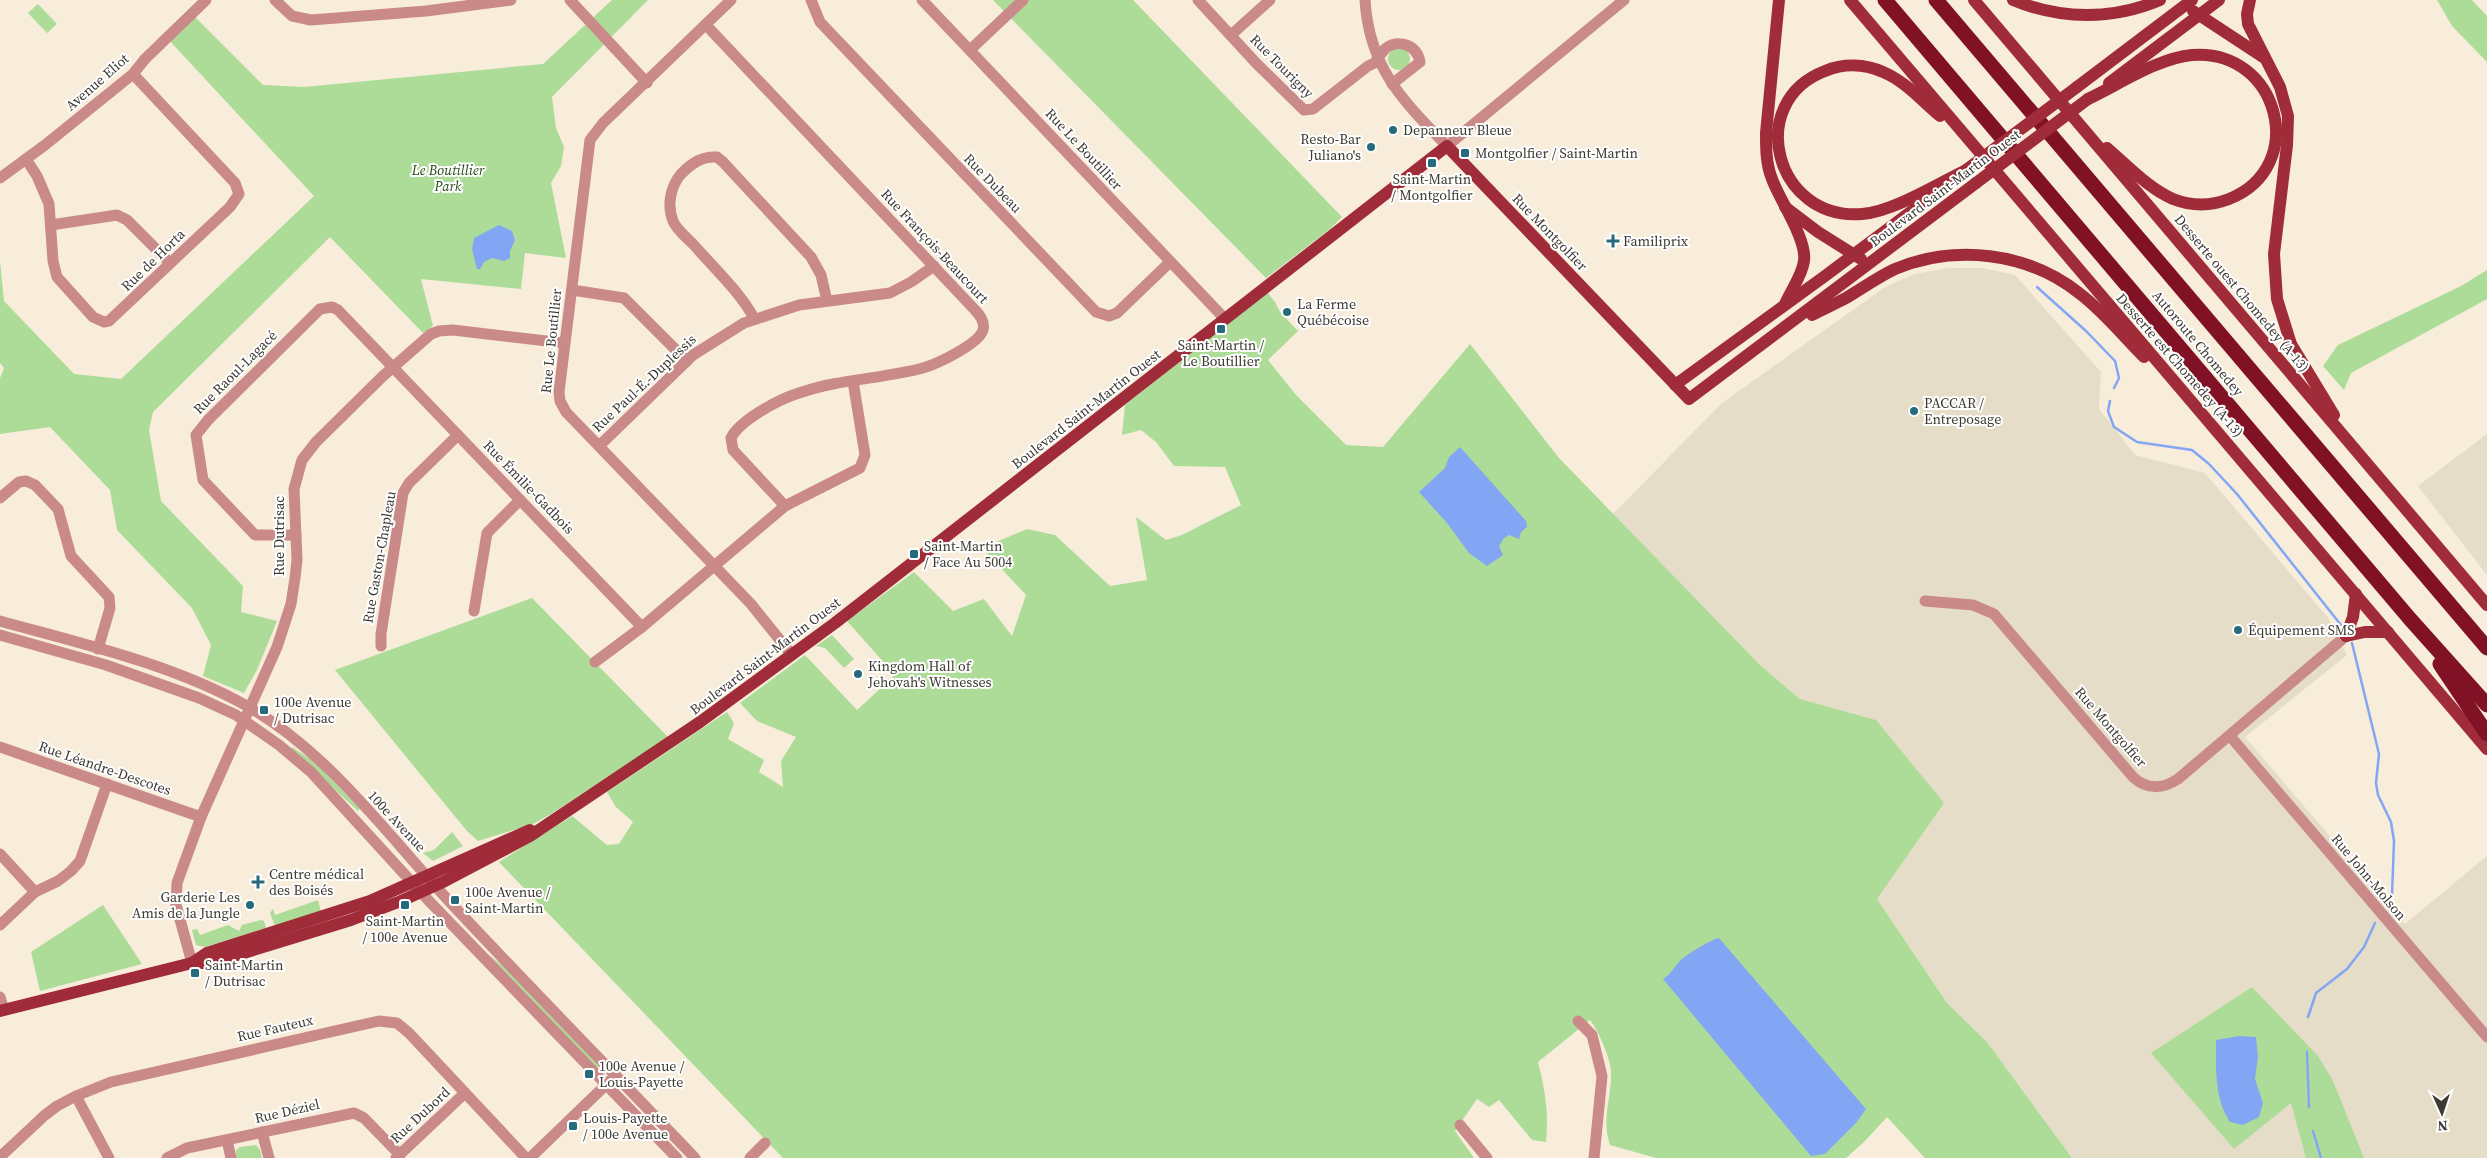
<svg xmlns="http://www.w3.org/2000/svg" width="2487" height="1158" viewBox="0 0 2487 1158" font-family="'Source Serif 4',serif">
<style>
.industrial{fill:#e5ddc8}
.green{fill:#acdc97}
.water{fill:#83a6f4}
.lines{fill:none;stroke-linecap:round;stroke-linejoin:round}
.stream{stroke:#83a6f4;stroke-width:2.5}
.minor{stroke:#cb8a8a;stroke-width:11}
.major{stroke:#a02b39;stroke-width:12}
.highway{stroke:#811125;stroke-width:15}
.major-bridge{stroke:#a02b39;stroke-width:12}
.poi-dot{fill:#266b7b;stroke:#fff;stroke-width:2}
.labels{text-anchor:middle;stroke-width:4;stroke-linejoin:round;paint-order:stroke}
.street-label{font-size:14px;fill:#3d3a32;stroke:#fff}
.poi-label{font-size:14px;fill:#3d3a32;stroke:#fff;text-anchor:start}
.park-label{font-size:14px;font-style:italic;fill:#264814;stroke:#fff}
</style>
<rect width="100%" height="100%" fill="#f7edda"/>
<g class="industrial">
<path d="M 1949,268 L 1982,268 L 2015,275 L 2101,372 L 2099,409 L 2135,455 L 2205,473 L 2329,619 L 2347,655 L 2245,737 L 2405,924 L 2487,856 L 2487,1158 L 2072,1158 L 1987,1042 L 1947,1003 L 1877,899 L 1876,720 L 1800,699 L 1761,666 L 1613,514 L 1722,403 L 1884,288 L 1914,274 Z"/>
<path d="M 2487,434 L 2487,575 L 2418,486 Z"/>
</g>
<g class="green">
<path d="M 612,0 L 648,0 L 552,97 L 556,128 L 564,147 L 561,166 L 551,183 L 566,258 L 525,253 L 521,289 L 421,279 L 433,326 L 423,333 L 330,237 L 153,412 L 149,430 L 161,501 L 243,586 L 241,612 L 277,621 L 257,670 L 244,693 L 203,676 L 211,645 L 192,608 L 117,530 L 110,490 L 50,427 L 0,434 L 0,378 L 4,368 L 0,363 L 0,261 L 4,301 L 74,374 L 121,379 L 314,196 L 167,38 L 192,14 L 263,85 L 304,87 L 543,64 Z"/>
<path d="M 993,0 L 1133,0 L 1342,217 L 1330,229 L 1266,278 Z"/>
<path d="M 2437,0 L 2472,0 L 2487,16 L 2487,62 L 2452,26 Z"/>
<path d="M 38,4 L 57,24 L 47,33 L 28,13 Z"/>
<circle cx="1399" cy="59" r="11"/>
<path d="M 2487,270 L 2487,299 L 2351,373 L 2344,390 L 2323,366 L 2338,345 L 2461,286 Z"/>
<path d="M 1267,292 L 1275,302 L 1280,312 L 1298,331 L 1268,360 L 1296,395 L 1346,445 L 1383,447 L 1470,344 L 1559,458 L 1761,666 L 1800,699 L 1876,720 L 1944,803 L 1877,899 L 1947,1003 L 1987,1042 L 2072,1158 L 1925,1158 L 1887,1117 L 1864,1142 L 1846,1158 L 1656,1158 L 1610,1145 C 1601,1118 1612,1097 1611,1071 C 1610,1057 1598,1030 1590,1020 L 1538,1062 C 1545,1089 1549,1113 1546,1142 L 1532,1140 L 1499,1100 L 1489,1107 L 1477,1099 L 1455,1131 L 1474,1158 L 783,1158 L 499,862 L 572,816 L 607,845 L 619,844 L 633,822 L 616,807 L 607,792 L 727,712 L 734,723 L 728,739 L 764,760 L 759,772 L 783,787 L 781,761 L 796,737 L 757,721 L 740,703 L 805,655 L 857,710 L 895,675 L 847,621 L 914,572 L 953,611 L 984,599 L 1012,636 L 1026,595 L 982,548 L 1027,529 L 1055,535 L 1110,586 L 1147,580 L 1136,517 L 1166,540 L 1182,535 L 1241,505 L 1225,467 L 1174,466 L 1156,442 L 1141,430 L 1122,435 L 1125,405 Z"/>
<path d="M 532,598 L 668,737 L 551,814 L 533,824 L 478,841 L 467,831 L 335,670 Z"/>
<path d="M 832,635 L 854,659 L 844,668 L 825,648 L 816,646 Z"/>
<path d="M 292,747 L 316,763 L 360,809 L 358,811 L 291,749 Z"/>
<path d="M 452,832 L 463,846 L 433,861 L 423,853 L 434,850 Z"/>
<path d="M 318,900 L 321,912 L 275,926 L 270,913 L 273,909 L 275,915 Z"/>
<path d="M 103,905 L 142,964 L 40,991 L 31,952 Z"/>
<path d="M 261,920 L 264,921 L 266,928 L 205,947 L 196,945 L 192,930 L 197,929 L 200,935 L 228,925 L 239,931 L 242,925 Z"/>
<path d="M 488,954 L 514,975 L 600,1065 L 596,1069 Z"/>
<path d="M 2252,987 L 2318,1056 L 2333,1081 L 2364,1158 L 2306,1158 L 2291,1103 L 2234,1149 L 2151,1053 Z"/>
<path d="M 256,1145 L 260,1150 L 262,1158 L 236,1158 L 236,1150 L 240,1147 Z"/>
</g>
<g class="water">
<path d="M 499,225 L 512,231 L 515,240 L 510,251 L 510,258 L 504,261 L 492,258 L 484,262 L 480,269 L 477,269 L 472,249 L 474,238 Z"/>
<path d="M 1460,447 L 1526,521 L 1527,527 L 1521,532 L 1519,539 L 1509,535 L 1504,538 L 1499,546 L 1503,555 L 1487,566 L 1469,553 L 1447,523 L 1419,492 L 1445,468 L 1449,457 Z"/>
<path d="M 1719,938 L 1866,1109 L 1856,1123 L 1825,1154 L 1811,1156 L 1663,979 C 1671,974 1674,967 1680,961 C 1687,954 1710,940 1719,938 Z"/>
<path d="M 2239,1036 L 2256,1037 L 2258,1057 L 2255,1079 L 2263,1103 L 2259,1117 L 2243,1125 L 2230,1122 C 2214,1098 2216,1068 2216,1040 Z"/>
</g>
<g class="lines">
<g class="stream">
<path d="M 2037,287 L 2086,331 L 2115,361 L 2119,378 L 2114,388"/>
<path d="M 2110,401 L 2108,411 L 2114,427 L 2137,442 L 2192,450 L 2209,464 L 2237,494 L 2341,625"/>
<path d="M 2352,643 L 2379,754 L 2376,783 L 2378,795 L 2391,822 L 2394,841 L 2392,895 L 2387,906"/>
<path d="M 2308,1017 L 2316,993 L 2347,969 L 2364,947 L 2375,923"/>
<path d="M 2307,1052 L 2309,1107"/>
<path d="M 2313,1131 L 2321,1158"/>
</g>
<g class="minor">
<path d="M 275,0 L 292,16 L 311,20 L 426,11 L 511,0"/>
<path d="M 570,0 L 647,83"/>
<path d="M 731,0 L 603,123 L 590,140 L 559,392 L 560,401 L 566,412 L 751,604 L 792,655"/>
<path d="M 811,0 L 820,22 L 1096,312 L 1109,316 L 1117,313 L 1170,262"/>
<path d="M 922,0 L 1225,319"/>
<path d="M 1198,0 L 1256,63 L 1304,110 L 1313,109 L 1368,66 L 1379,61"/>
<path d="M 1365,0 C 1369,67 1402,100 1447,146 L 1624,0"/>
<path d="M 706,25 L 975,310 C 980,315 985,322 983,330 C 979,344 937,364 923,368 C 893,376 863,378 833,384 C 821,386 808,390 796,394 C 778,400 740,420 731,438 L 733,450 L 785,506"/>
<path d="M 1231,35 L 1270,0"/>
<path d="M 970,50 L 1023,0"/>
<path d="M 1377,58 C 1381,55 1382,52 1385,49 C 1398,38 1417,45 1420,62 L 1392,84"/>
<path d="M 26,159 L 37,176 L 49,204 L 53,261 L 57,277 L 93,317 L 104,322 L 109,321 L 230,207 L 239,194 L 235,183 L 133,74"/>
<path d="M 0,178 L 45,145 L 133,74 L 145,59 L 206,0"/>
<path d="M 51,225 L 117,215 L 127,220 L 170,263"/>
<path d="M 572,290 L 624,298 L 687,361"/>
<path d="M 754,318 C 739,291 714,268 693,244 C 687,238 676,229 673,221 C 667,206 670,187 681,174 C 692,163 702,156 717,157 L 723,162 L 811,257 L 821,275 L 827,301"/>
<path d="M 599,446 L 693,355 L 744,323 L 799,305 L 890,293 L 911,282 L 934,266"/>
<path d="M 0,498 L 19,482 L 26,481 L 35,485 L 58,509 L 71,556 L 109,597 L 110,608 L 98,649"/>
<path d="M 296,535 L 255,535 L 203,480 L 196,435 L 208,420 L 320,309 L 332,307 L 338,310 L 642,627"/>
<path d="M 1925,601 L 1973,605 L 1994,614 L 2133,777 C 2147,790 2163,789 2178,779 L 2346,636"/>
<path d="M 474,611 L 487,533 L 520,500"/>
<path d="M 0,621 C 83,644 172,664 247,706 C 328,752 386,833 448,900 C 529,987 613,1072 695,1158"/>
<path d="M 0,635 L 106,665 L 199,698 L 236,715 L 279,745 L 311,772 L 429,901 L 677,1158"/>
<path d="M 381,646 L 381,634 L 403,493 L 409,483 L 458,435"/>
<path d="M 595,662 L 642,627 L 785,506 L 860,468 L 865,455 L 853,381"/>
<path d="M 2230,736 L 2487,1037"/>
<path d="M 0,747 L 201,817"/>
<path d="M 0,854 L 35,892"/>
<path d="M 0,925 L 35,892 L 58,881 L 71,871 L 80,861 L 107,784"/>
<path d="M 192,963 L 176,905 L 177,883 L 201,817 L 277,647 L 291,604 L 295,578 L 297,560 L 294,489 L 302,460 L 316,442 L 383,376 L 431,334 L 439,331 L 453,330 L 564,343"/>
<path d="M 0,997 L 4,1010"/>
<path d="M 1578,1021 L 1592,1035 L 1602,1076 L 1594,1158"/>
<path d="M 76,1096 L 109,1158"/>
<path d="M 1460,1125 L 1487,1158"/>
<path d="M 262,1132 L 269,1158"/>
<path d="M 227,1140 L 231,1158"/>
<path d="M 0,1157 L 45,1115 L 57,1106 L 76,1096 L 111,1082 L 379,1021 L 397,1023 L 409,1033 L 526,1158"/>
<path d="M 167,1158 L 187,1148 L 354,1113 L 364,1118 L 400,1155"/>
<path d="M 396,1158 L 465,1093"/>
<path d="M 530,1158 L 611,1080"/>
<path d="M 750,1158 L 765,1143"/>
</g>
<g class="major">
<path d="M 1779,0 L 1766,133 C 1766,149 1766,164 1772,179 C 1780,201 1807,239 1804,261 C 1802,276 1791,290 1785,304"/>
<path d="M 1850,0 L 2487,749"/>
<path d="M 1974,0 L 2487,605"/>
<path d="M 2013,0 C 2061,20 2113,20 2160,0"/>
<path d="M 2250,0 L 2247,14 L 2248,24 L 2280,87 L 2288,116 L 2287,145 L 2274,254 L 2277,299 L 2291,344 L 2334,415"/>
<path d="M 2193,11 L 2263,57"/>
<path d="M 2109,83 L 2219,0"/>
<path d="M 2077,87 L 2192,0"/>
<path d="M 2088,99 C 2118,85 2158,58 2192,55 C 2279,48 2310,167 2229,199 C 2211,206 2191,206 2173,199 C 2148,188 2128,166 2107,148"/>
<path d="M 1940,116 C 1922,101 1905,81 1883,72 C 1865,64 1844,63 1825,71 C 1744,102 1775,221 1862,214 C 1892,212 1938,184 1966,170"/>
<path d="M 1785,207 L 1818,232 L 1861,259"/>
<path d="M 1812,315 C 1823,309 1835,304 1846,298 C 1863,288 1878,277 1895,269 C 1955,244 2027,252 2079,293 C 2103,311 2123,336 2144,357"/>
<path d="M 1675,385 L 1825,276 L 1944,187"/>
<path d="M 2346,636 L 2353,617 L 2356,594"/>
<path d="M 2346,636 L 2365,632 L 2388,632"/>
<path d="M 192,963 L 207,953 L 370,901 L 530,830"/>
<path d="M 0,1011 L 192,963 L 211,963 L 351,920 L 401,901 L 445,881 L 530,836 L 700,722 L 835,623 L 1447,146 L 1689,399 L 1976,183"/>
</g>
<g class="highway">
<path d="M 1885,0 L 2410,619 L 2487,705"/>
<path d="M 1936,0 L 2487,648"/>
<path d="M 2440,664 L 2487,734"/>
</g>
<g class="major-bridge">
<path d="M 1966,170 L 2077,87"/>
<path d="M 1976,183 L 2088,99"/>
</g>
</g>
<g class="poi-dot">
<circle cx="1393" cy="130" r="5"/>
<circle cx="1371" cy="147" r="5"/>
<rect x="1460" y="148" width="10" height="10" rx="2.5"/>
<rect x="1427" y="158" width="10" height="10" rx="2.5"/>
<path d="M1610.5 233.5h5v5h5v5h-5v5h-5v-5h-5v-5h5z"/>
<circle cx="1287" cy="312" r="5"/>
<rect x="1216" y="324" width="10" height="10" rx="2.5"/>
<circle cx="1914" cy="411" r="5"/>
<rect x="909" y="549" width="10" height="10" rx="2.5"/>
<circle cx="2238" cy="630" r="5"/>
<circle cx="858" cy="674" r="5"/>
<rect x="259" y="705" width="10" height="10" rx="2.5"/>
<path d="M255.5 874.5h5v5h5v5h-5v5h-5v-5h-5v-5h5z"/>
<rect x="450" y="895" width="10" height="10" rx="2.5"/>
<circle cx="250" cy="905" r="5"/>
<rect x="400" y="900" width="10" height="10" rx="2.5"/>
<rect x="190" y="968" width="10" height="10" rx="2.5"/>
<rect x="584" y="1069" width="10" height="10" rx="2.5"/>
<rect x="568" y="1121" width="10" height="10" rx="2.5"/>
</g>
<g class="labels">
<g class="street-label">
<text transform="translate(1282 66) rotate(45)" y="5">Rue Tourigny</text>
<text transform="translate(97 82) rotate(-41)" y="5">Avenue Eliot</text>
<text transform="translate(1084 149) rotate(47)" y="5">Rue Le Boutillier</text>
<text transform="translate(993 183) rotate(46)" y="5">Rue Dubeau</text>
<text transform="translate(1945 188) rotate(-37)" y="5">Boulevard Saint-Martin Ouest</text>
<text transform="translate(1550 232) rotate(46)" y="5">Rue Montgolfier</text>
<text transform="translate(935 246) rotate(47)" y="5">Rue François-Beaucourt</text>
<text transform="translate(153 260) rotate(-44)" y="5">Rue de Horta</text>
<text transform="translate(2242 293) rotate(50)" y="5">Desserte ouest Chomedey (A-13)</text>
<text transform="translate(551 341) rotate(-84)" y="5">Rue Le Boutillier</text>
<text transform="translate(2198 343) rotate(50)" y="5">Autoroute Chomedey</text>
<text transform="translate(2180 365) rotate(49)" y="5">Desserte est Chomedey (A-13)</text>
<text transform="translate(235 372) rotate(-45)" y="5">Rue Raoul-Lagacé</text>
<text transform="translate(644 383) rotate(-43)" y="5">Rue Paul-É.-Duplessis</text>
<text transform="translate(1086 409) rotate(-38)" y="5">Boulevard Saint-Martin Ouest</text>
<text transform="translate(529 487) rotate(46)" y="5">Rue Émilie-Gadbois</text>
<text transform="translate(279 536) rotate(-90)" y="5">Rue Dutrisac</text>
<text transform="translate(379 557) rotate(-80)" y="5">Rue Gaston-Chapleau</text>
<text transform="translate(765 656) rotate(-37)" y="5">Boulevard Saint-Martin Ouest</text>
<text transform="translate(2111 727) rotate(49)" y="5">Rue Montgolfier</text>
<text transform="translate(105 768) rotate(19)" y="5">Rue Léandre-Descotes</text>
<text transform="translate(397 821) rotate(47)" y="5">100e Avenue</text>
<text transform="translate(2369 877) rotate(50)" y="5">Rue John-Molson</text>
<text transform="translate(275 1028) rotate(-13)" y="5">Rue Fauteux</text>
<text transform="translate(287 1111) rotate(-13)" y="5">Rue Déziel</text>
<text transform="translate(420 1115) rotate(-43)" y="5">Rue Dubord</text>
</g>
<g class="poi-label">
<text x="1403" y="135">Depanneur Bleue</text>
<text x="1361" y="144" text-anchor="end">Resto-Bar<tspan x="1361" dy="16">Juliano's</tspan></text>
<text x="1475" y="158">Montgolfier / Saint-Martin</text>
<text x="1432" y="184" text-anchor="middle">Saint-Martin<tspan x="1432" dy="16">/ Montgolfier</tspan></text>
<text x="1623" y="246">Familiprix</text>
<text x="1297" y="309">La Ferme<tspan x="1297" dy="16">Québécoise</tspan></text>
<text x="1221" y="350" text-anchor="middle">Saint-Martin /<tspan x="1221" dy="16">Le Boutillier</tspan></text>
<text x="1924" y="408">PACCAR /<tspan x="1924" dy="16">Entreposage</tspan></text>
<text x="924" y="551">Saint-Martin<tspan x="924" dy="16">/ Face Au 5004</tspan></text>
<text x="2248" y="635">Équipement SMS</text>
<text x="868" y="671">Kingdom Hall of<tspan x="868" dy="16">Jehovah's Witnesses</tspan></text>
<text x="274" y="707">100e Avenue<tspan x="274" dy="16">/ Dutrisac</tspan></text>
<text x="269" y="879">Centre médical<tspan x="269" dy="16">des Boisés</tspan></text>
<text x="465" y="897">100e Avenue /<tspan x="465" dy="16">Saint-Martin</tspan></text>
<text x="240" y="902" text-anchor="end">Garderie Les<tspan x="240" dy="16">Amis de la Jungle</tspan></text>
<text x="405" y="926" text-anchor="middle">Saint-Martin<tspan x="405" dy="16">/ 100e Avenue</tspan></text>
<text x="205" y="970">Saint-Martin<tspan x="205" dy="16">/ Dutrisac</tspan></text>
<text x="599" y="1071">100e Avenue /<tspan x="599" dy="16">Louis-Payette</tspan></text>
<text x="583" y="1123">Louis-Payette<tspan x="583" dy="16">/ 100e Avenue</tspan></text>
</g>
<g class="park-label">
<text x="448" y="175">Le Boutillier<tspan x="448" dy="16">Park</tspan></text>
</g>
</g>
<g transform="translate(2442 1113) rotate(177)" stroke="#ffffff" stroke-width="4" paint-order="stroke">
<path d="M0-4L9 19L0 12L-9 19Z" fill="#3d3a32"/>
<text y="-8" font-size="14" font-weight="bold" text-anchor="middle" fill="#3d3a32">N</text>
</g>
</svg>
